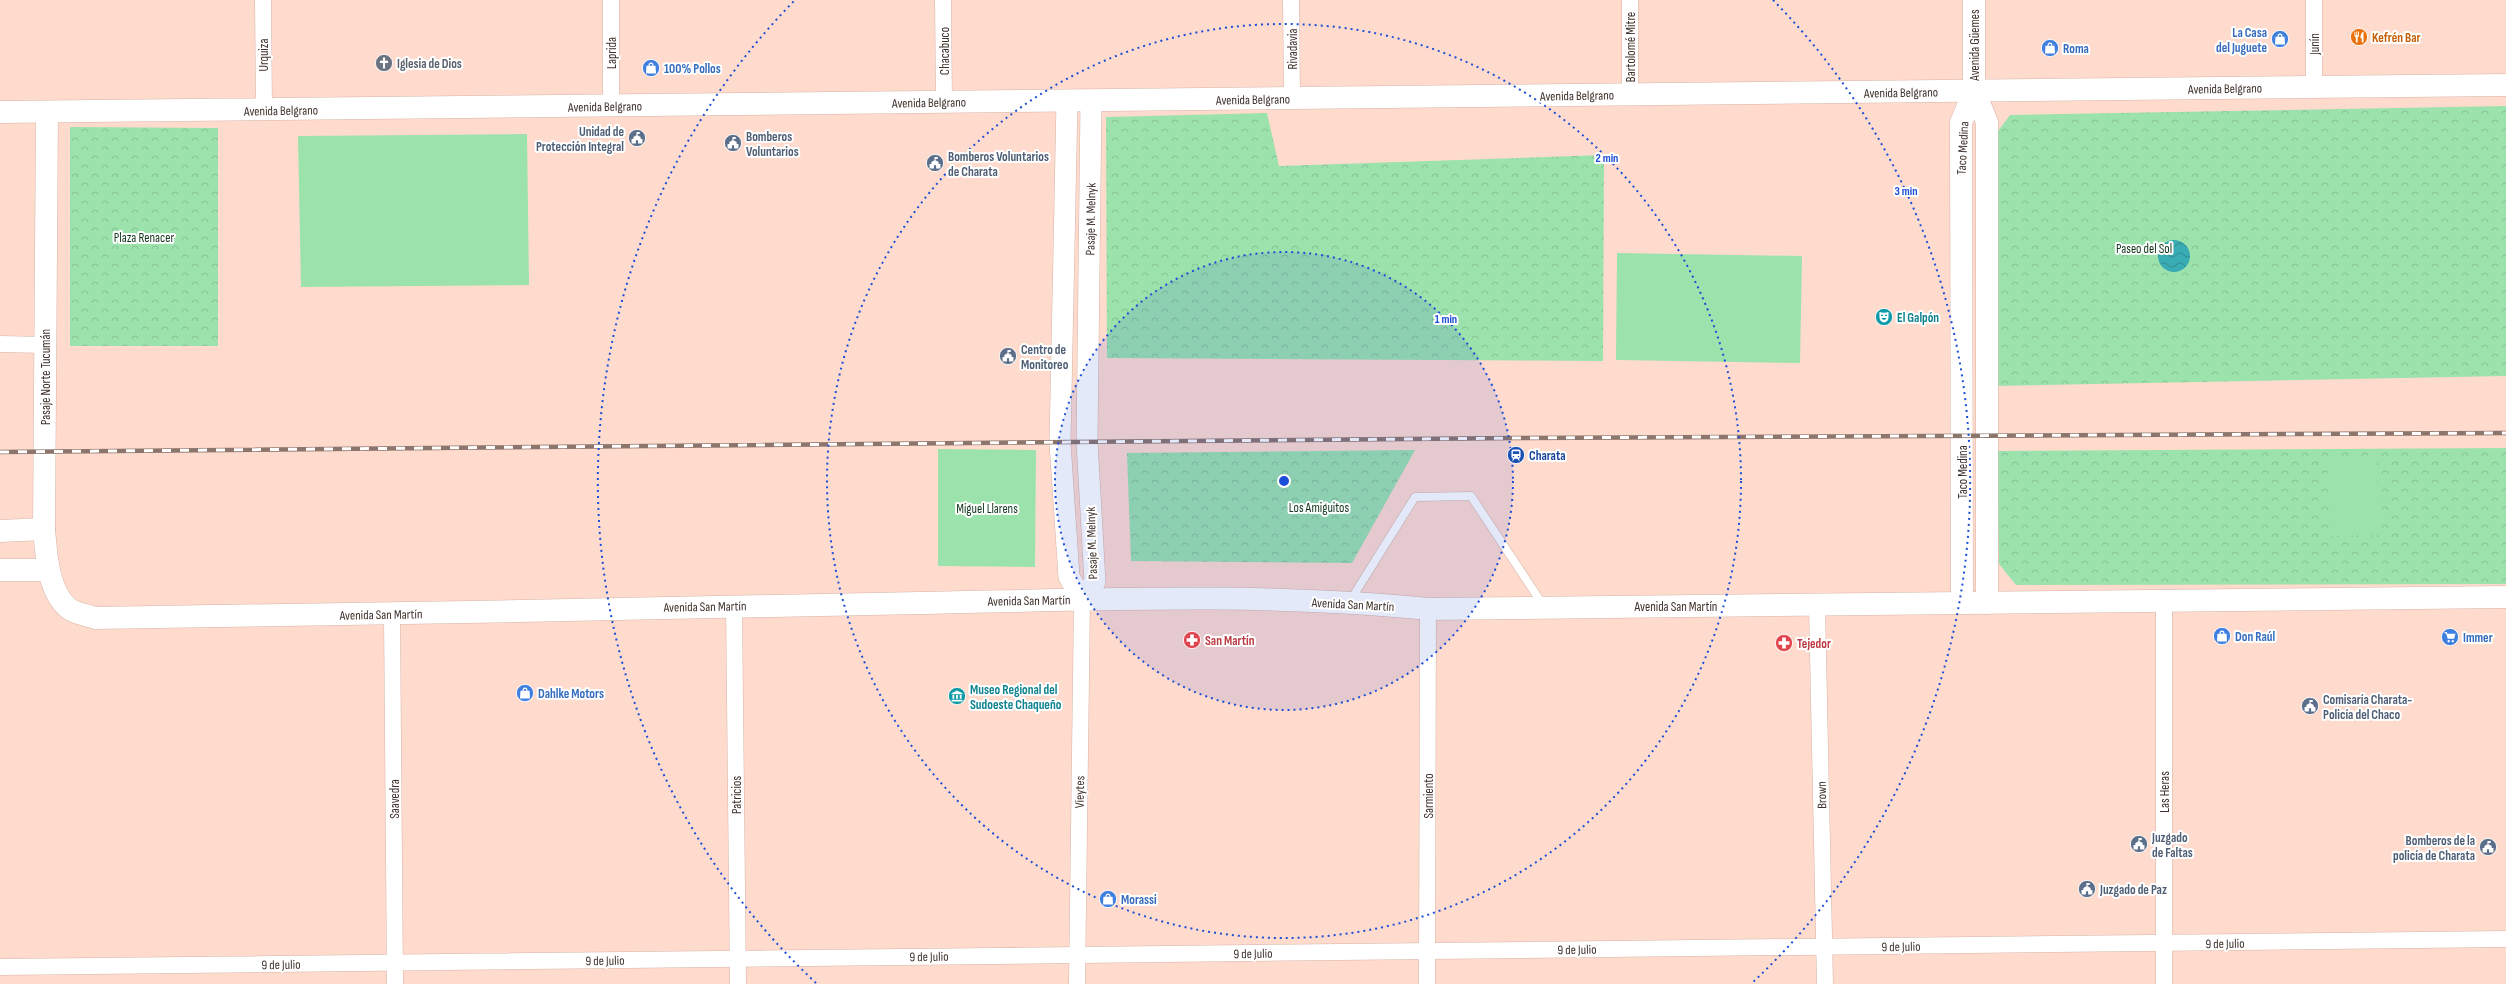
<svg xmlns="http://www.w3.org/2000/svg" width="2506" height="984" viewBox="0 0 2506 984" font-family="'Sofia Sans Condensed',sans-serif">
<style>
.park{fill:url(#park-crowns)}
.garden{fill:#9ce2ac}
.water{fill:url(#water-waves)}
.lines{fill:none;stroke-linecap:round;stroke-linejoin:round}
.service-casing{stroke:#d6b4a6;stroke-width:9}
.minor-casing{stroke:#d6b4a6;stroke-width:17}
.tertiary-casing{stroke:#d6b4a6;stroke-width:22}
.secondary-casing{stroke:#d6b4a6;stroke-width:23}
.service{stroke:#fff;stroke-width:8}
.minor{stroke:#fff;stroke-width:16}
.tertiary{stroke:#fff;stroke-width:21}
.secondary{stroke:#fff;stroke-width:22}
.rail-casing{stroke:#8b756c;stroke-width:4.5}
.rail{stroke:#fff;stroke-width:3;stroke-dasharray:9;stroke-linecap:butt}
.ring{fill:none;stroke:#1d4ed8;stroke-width:2;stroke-dasharray:2 4}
.labels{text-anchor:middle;stroke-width:4;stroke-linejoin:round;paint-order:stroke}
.shop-label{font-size:13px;font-weight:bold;fill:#366cbe;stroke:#fff;text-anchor:start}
.food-label{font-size:13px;font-weight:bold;fill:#c56008;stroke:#fff;text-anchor:start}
.street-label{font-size:13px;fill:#3f322c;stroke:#fff}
.worship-label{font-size:13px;font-weight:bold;fill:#5b616d;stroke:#fff;text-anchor:start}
.service-label{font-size:13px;font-weight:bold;fill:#4e5e75;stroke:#fff;text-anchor:start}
.park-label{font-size:13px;fill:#10351b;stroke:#fff}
.culture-label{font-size:13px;font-weight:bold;fill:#0d838f;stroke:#fff;text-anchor:start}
.transit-label{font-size:13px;font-weight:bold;fill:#164399;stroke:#fff;text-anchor:start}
.health-label{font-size:13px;font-weight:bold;fill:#be3a42;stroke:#fff;text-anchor:start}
.centre{fill:#1d4ed8;stroke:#fff;stroke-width:2}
.ring-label{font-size:12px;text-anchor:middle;font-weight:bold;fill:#1d4ed8;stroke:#fff;stroke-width:4;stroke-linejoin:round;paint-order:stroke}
</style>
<defs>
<pattern id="park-crowns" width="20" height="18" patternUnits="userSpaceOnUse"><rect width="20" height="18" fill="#9ce2ac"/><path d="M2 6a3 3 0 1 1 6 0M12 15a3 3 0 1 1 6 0" fill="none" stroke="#87c294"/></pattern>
<pattern id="water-waves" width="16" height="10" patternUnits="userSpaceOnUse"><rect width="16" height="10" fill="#39acb3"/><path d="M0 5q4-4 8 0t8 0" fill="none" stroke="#318d92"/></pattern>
</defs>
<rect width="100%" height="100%" fill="#ffdbcd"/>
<g class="park">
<path d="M 2506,106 L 2506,376 L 1994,386 L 1995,135 L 2010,115 Z"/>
<path d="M 1267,113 L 1279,166 L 1604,155 L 1603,361 L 1107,358 L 1106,117 Z"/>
<path d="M 70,127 L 218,128 L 218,346 L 70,346 Z"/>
<path d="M 2506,448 L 2506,584 L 2016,585 L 1999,564 L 1997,451 Z"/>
<path d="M 1415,450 L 1352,563 L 1131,561 L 1127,453 Z"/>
</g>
<g class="garden">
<path d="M 527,134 L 529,285 L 301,287 L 298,136 Z"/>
<path d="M 1617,253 L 1802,256 L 1800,363 L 1616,360 Z"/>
<path d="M 938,449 L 1036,450 L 1035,567 L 938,566 Z"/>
<path d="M 2377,455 L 2379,535 L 2330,536 L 2327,457 Z"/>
</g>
<circle class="water" cx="2174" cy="256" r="16"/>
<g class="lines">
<defs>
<path id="service" d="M 1350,601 L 1415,497 L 1471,496 L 1543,605"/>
<g id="minor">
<path d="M 263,0 L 264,110"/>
<path d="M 611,0 L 611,106"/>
<path d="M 943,0 L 944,102"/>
<path d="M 1291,0 L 1292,98"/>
<path d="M 1630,0 L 1630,95"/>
<path d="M 2314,0 L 2314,87"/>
<path d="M 0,344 L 45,345"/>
<path d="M 2164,601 L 2164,984"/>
<path d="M 734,605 L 738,984"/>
<path d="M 1817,606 L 1825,984"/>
<path d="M 392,615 L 395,984"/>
<path d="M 0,967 L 2506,939"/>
<path d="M 1077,984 L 1082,599"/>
<path d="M 1427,984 L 1428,609"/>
</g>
<path id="tertiary" d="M 1067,101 L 1060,443 L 1069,577 L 1082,599 L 1095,582 L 1087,442 L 1091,101"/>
<g id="secondary">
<path d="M 1974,0 L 1974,91 L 1987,122 L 1987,603"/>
<path d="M 0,112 L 2506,85"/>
<path d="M 47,112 L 44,529 C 46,553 48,595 71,610 C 78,614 88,615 95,618 C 370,615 644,608 919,603 C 1088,600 1259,592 1428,609 L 2506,597"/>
<path d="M 0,531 L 44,529"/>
<path d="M 0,570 L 47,570"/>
<path d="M 1962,602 L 1961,123 L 1974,91"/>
</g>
</defs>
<use href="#service" class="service-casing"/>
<use href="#minor" class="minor-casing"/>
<use href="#tertiary" class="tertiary-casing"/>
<use href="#secondary" class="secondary-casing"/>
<use href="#service" class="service"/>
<use href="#minor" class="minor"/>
<use href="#tertiary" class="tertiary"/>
<use href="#secondary" class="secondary"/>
<defs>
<path id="rail" d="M 0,452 L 1517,438 L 2506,433"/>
</defs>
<use href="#rail" class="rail-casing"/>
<use href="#rail" class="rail"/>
</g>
<circle cx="1284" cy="481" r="229" fill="#1d4ed8" fill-opacity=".12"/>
<g class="ring">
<circle cx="1284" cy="481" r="229"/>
<circle cx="1284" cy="481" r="457"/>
<path d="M816 983A686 686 0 0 1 795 0M1773 0A686 686 0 0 1 1752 983"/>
</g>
<defs>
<symbol id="restaurant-disc" viewBox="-11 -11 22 22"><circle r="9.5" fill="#e8710a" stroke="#fff"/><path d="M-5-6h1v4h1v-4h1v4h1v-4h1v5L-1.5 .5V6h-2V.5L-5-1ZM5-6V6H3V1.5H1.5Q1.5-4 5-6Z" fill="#fff"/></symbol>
<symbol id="shop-disc" viewBox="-11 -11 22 22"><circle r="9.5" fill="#3f7fe0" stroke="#fff"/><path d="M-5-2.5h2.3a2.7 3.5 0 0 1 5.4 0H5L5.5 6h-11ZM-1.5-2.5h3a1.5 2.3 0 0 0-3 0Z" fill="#fff"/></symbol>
<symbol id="church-disc" viewBox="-11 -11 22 22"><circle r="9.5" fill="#6b7280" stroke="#fff"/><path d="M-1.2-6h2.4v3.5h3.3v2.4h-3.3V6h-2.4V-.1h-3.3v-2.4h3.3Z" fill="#fff"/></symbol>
<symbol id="civic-disc" viewBox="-11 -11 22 22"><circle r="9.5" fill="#5c6f8a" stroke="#fff"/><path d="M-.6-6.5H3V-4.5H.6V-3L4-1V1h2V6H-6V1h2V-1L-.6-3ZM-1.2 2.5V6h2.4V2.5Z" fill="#fff"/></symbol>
<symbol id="theatre-disc" viewBox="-11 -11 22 22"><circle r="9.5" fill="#0f9aa8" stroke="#fff"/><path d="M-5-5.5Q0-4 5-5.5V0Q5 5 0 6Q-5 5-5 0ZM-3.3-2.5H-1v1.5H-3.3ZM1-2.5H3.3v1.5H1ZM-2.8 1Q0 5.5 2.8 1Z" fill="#fff"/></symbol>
<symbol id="station-disc" viewBox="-11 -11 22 22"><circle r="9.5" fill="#1a4fb4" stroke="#fff"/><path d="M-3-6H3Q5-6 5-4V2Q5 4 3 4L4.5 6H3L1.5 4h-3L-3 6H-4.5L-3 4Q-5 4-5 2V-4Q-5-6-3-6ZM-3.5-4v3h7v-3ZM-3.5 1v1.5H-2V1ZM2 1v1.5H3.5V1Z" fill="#fff"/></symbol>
<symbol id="supermarket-disc" viewBox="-11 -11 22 22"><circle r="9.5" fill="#3f7fe0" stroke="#fff"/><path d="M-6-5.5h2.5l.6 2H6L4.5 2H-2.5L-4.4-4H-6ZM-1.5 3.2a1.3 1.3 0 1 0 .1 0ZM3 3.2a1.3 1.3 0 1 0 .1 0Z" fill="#fff"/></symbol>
<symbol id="pharmacy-disc" viewBox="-11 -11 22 22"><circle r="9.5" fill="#e0444e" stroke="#fff"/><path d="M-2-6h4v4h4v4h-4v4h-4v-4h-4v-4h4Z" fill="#fff"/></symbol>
<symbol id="museum-disc" viewBox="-11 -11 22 22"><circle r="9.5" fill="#0f9aa8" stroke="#fff"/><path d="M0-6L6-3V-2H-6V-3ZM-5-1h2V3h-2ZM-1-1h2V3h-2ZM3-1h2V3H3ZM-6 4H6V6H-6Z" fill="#fff"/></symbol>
</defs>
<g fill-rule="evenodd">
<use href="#restaurant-disc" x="2349" y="27" width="20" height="20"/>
<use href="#shop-disc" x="2270" y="29" width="20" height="20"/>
<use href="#shop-disc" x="2040" y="38" width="20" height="20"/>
<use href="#church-disc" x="374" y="53" width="20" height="20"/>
<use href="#shop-disc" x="641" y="58" width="20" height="20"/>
<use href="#civic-disc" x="627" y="128" width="20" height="20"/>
<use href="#civic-disc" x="723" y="133" width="20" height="20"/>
<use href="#civic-disc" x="925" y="153" width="20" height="20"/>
<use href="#theatre-disc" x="1874" y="307" width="20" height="20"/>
<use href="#civic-disc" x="998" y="346" width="20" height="20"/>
<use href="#station-disc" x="1506" y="445" width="20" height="20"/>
<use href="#shop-disc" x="2212" y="626" width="20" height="20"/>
<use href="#supermarket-disc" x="2440" y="627" width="20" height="20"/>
<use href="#pharmacy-disc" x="1182" y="630" width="20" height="20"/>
<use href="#pharmacy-disc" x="1774" y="633" width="20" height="20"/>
<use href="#shop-disc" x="515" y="683" width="20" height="20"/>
<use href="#museum-disc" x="947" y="686" width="20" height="20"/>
<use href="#civic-disc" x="2300" y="696" width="20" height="20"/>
<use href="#civic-disc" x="2129" y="834" width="20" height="20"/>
<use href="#civic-disc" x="2478" y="837" width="20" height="20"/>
<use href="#civic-disc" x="2077" y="879" width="20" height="20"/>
<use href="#shop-disc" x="1098" y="889" width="20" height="20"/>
</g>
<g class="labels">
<g class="shop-label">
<text x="2267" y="37" text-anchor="end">La Casa<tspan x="2267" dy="15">del Juguete</tspan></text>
<text x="2063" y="53">Roma</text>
<text x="664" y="73">100% Pollos</text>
<text x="2235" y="641">Don Raúl</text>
<text x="2463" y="642">Immer</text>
<text x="538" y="698">Dahlke Motors</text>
<text x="1121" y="904">Morassi</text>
</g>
<g class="food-label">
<text x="2372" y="42">Kefrén Bar</text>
</g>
<g class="street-label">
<text transform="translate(2314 44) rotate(-90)" y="5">Junín</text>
<text transform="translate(1974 45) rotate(-90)" y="5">Avenida Güemes</text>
<text transform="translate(1630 47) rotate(-90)" y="5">Bartolomé Mitre</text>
<text transform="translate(1292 49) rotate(-90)" y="5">Rivadavia</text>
<text transform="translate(944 51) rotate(-90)" y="5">Chacabuco</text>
<text transform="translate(611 53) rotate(-90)" y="5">Laprida</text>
<text transform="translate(263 55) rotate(-90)" y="5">Urquiza</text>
<text transform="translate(2225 88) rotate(-1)" y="5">Avenida Belgrano</text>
<text transform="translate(1901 92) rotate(-1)" y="5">Avenida Belgrano</text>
<text transform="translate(1577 95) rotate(-1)" y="5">Avenida Belgrano</text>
<text transform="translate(1253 99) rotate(-1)" y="5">Avenida Belgrano</text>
<text transform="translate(929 102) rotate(-1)" y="5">Avenida Belgrano</text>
<text transform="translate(605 106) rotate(-1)" y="5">Avenida Belgrano</text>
<text transform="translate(281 110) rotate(-1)" y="5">Avenida Belgrano</text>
<text transform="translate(1962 148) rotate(-87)" y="5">Taco Medina</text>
<text transform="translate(1090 219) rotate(-89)" y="5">Pasaje M. Melnyk</text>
<text transform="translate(45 377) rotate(-90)" y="5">Pasaje Norte Tucumán</text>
<text transform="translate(1962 472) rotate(-90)" y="5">Taco Medina</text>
<text transform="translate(1091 543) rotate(-92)" y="5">Pasaje M. Melnyk</text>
<text transform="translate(1029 600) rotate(-1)" y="5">Avenida San Martín</text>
<text transform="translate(1353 604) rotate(3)" y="5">Avenida San Martín</text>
<text transform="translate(705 606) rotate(-1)" y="5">Avenida San Martín</text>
<text x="1676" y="611">Avenida San Martín</text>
<text transform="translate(381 614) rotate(-1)" y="5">Avenida San Martín</text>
<text transform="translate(1079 792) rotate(-89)" y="5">Vieytes</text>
<text transform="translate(2164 792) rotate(-90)" y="5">Las Heras</text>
<text transform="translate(736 795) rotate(-90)" y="5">Patricios</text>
<text transform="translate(1821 795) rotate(-91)" y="5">Brown</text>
<text transform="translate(1428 796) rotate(-90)" y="5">Sarmiento</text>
<text transform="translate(394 799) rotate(-90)" y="5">Saavedra</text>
<text transform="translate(2225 943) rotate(-1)" y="5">9 de Julio</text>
<text transform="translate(1901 946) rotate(-1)" y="5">9 de Julio</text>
<text transform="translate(1577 949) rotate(-1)" y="5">9 de Julio</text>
<text transform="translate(1253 953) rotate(-1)" y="5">9 de Julio</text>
<text transform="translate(929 956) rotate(-1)" y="5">9 de Julio</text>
<text transform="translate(605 960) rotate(-1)" y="5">9 de Julio</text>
<text transform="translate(281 964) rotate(-1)" y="5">9 de Julio</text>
</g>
<g class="worship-label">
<text x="397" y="68">Iglesia de Dios</text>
</g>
<g class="service-label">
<text x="624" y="136" text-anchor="end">Unidad de<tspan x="624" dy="15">Protección Integral</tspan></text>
<text x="746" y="141">Bomberos<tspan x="746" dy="15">Voluntarios</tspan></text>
<text x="948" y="161">Bomberos Voluntarios<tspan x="948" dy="15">de Charata</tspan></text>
<text x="1021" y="354">Centro de<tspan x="1021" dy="15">Monitoreo</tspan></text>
<text x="2323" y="704">Comisaría Charata-<tspan x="2323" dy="15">Policía del Chaco</tspan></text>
<text x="2152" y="842">Juzgado<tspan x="2152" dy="15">de Faltas</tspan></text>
<text x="2475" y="845" text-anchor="end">Bomberos de la<tspan x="2475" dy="15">policía de Charata</tspan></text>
<text x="2100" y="894">Juzgado de Paz</text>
</g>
<g class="park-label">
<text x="144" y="242">Plaza Renacer</text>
<text x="2144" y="253">Paseo del Sol</text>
<text x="1319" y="512">Los Amiguitos</text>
<text x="987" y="513">Miguel Llarens</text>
</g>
<g class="culture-label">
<text x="1897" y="322">El Galpón</text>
<text x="970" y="694">Museo Regional del<tspan x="970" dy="15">Sudoeste Chaqueño</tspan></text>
</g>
<g class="transit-label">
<text x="1529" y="460">Charata</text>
</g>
<g class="health-label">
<text x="1205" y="645">San Martín</text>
<text x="1797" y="648">Tejedor</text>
</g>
</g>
<circle cx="1284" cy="481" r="6" class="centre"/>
<g class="ring-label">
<text x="1607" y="162">2 min</text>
<text x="1906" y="195">3 min</text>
<text x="1446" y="323">1 min</text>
</g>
</svg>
